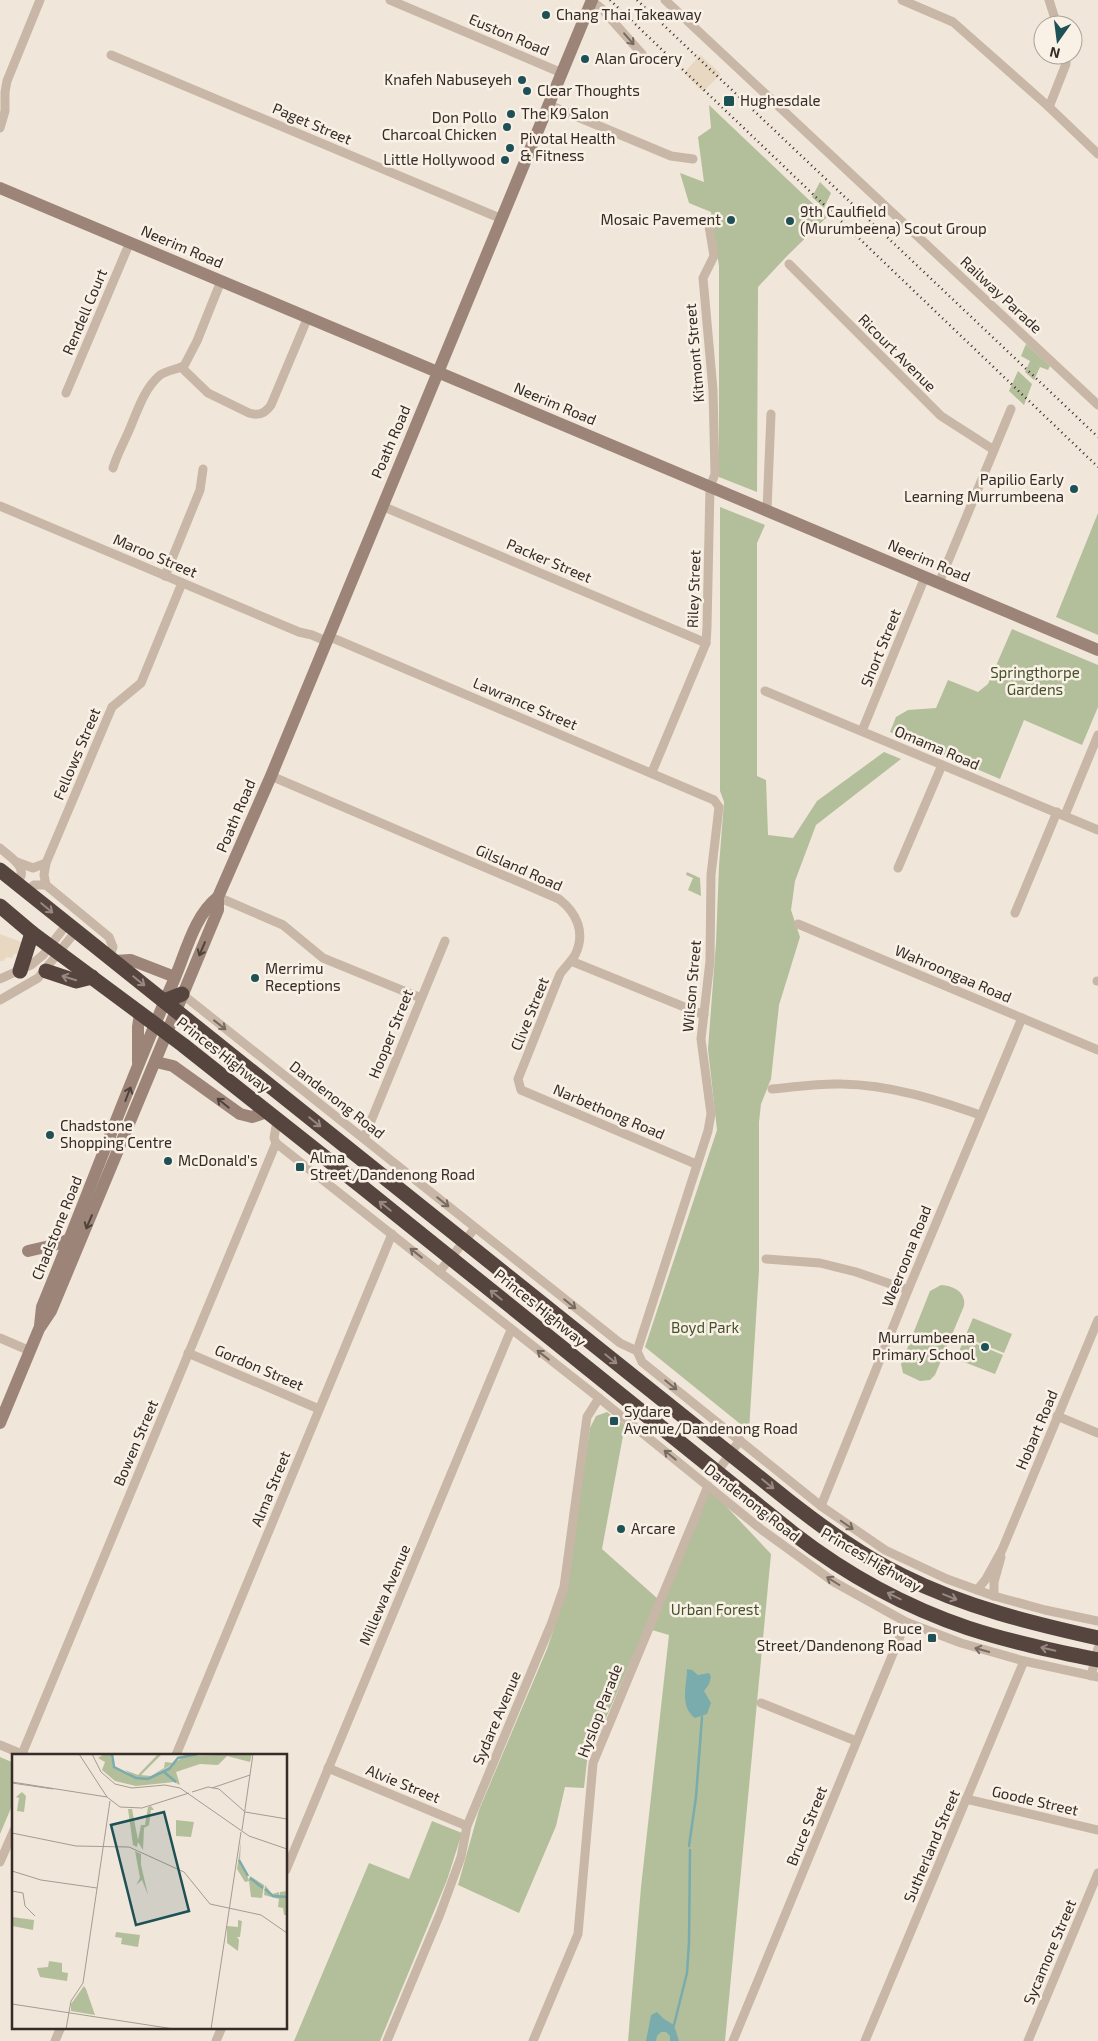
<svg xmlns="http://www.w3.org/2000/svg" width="1098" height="2041" viewBox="0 0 1098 2041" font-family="'Exo 2',sans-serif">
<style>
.green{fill:#b3bf9a}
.plaza{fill:#e8d7c1}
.water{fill:#7aabad}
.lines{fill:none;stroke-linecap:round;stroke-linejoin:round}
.stream{stroke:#7aabad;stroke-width:2.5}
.street{stroke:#c8b6a6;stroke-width:9}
.secondary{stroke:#9c8578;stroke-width:12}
.highway{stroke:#55453e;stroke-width:15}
.rail{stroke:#352b27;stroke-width:2.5;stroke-dasharray:1 4;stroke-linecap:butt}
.oneway{stroke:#776a60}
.oneway2{stroke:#978981}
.oneway3{stroke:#4f423b}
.poi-dot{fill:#1e5155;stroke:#f9f0e6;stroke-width:2}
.labels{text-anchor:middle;stroke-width:5;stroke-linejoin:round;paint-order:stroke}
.poi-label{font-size:15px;fill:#352b27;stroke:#f9f0e6;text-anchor:start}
.street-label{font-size:15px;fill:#352b27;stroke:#f9f0e6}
.park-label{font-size:15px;fill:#44522b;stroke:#f9f0e6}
.inset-river{fill:none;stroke:#7aabad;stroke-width:2.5}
.inset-road{fill:none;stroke:#a69b92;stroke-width:1}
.view{fill:#1e5155;fill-opacity:0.15;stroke:#1e5155;stroke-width:2.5}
.inset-edge{fill:none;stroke:#352b27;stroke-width:2.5}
</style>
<rect width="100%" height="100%" fill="#f1e6da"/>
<g class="green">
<path d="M 709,105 L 827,217 L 787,256 L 758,287 L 757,492 L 719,477 L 719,266 L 711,212 L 689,203 L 680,173 L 704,182 L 698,137 L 711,128 Z"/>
<path d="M 820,182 L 831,193 L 824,208 L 812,197 Z"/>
<path d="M 1026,344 L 1050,366 L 1048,370 L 1040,367 L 1034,380 L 1025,372 L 1030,361 L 1021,356 Z"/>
<path d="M 1018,371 L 1032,384 L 1024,405 L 1009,391 Z"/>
<path d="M 720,507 L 765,525 L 757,543 L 757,776 L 766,780 L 768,835 L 793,838 L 817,801 L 884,752 L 901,759 L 816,825 L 795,881 L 791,910 L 800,937 L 779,1005 L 771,1079 L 761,1104 L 759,1122 L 759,1270 L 749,1431 L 645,1347 L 717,1130 L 708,1049 L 716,943 L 719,866 L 724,802 L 720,791 Z"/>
<path d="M 1098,513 L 1098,635 L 1056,617 Z"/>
<path d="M 1012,629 L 1098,665 L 1098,707 L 1082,745 L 1024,720 L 1000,779 L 890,732 L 896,717 L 908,710 L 936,708 L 948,680 L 978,692 L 988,684 Z"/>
<path d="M 687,872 L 700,878 L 701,896 L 688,890 L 693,878 L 686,875 Z"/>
<path d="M 941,1285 C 954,1286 966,1292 964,1306 L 935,1375 L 930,1380 L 920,1381 L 903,1373 L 901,1364 L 930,1291 Z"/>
<path d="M 973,1318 L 1012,1334 L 1004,1353 L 965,1337 Z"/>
<path d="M 964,1339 L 1003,1355 L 995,1374 L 956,1359 Z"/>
<path d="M 607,1412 L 625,1425 L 602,1549 L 658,1599 L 587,1761 L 584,1788 L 565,1787 L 556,1826 L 519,1913 L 458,1885 L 479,1810 L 547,1649 L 564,1598 L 590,1428 L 596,1416 Z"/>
<path d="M 708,1491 L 722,1502 L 771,1554 L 725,2041 L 628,2041 L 641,1887 L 669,1635 L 652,1630 Z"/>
<path d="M 0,1757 L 14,1763 L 14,1801 L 0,1834 Z"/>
<path d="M 432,1821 L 462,1833 L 447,1880 L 380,2041 L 294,2041 L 369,1863 L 409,1879 Z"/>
</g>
<g class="plaza">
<path d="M 700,55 L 721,74 L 703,92 L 684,73 Z"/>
<path d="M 0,934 L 24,943 L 17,954 L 14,954 L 12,958 L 7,957 L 3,961 L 0,961 Z"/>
</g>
<g class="water">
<path d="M 687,1669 L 692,1670 L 698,1675 L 709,1673 L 711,1677 L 709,1684 L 704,1691 L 711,1703 L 707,1714 L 695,1718 C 679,1706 687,1685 687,1669 Z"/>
<path d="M 657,2012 L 664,2019 L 674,2025 L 679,2041 L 670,2041 L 670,2036 L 666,2032 L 661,2032 L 657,2036 L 656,2041 L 646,2041 L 651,2015 Z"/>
</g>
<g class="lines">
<g class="stream">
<path d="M 689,1846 L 696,1797 L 702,1717"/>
<path d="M 674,2025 L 687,1973 L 689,1942 L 690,1850"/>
</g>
<g class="street">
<path d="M 390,0 L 562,73"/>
<path d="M 591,0 L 602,9 L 642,54"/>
<path d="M 665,0 L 1098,405"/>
<path d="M 902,0 L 953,22 L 1049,107 L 1098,154"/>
<path d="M 1049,0 L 1057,25"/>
<path d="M 111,55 L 502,219"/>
<path d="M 549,105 L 671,156 L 693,159"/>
<path d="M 1049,107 L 1066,64 L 1066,55"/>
<path d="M 0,128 L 5,111 L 5,92 L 7,81 L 40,0"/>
<path d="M 789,264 L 941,416 L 994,450"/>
<path d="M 181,367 L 208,393 L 249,413 C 258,416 265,414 271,405 L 308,317"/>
<path d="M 66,393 L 130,242"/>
<path d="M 113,468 C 117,455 122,446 127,435 C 136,416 142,391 159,376 C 166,370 176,370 184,366 L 197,341 L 221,281"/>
<path d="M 0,506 L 299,632 L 312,635 L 326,641"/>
<path d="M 382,506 L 706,643"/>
<path d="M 767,510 L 771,414"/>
<path d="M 165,576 L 200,490 L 203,469"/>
<path d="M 939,583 L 1011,409"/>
<path d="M 328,636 L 714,800 L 719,807 L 711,875 L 710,961 L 701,1039 L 711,1114 L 708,1131 L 637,1351"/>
<path d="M 765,691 L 1098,830"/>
<path d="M 862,731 L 925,577"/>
<path d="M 652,772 L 706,643 L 707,627 L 710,487 L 715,474 L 713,390 L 703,278 L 714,256 L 708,220"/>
<path d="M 271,776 L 559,899 C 577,913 586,933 575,955 C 571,962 565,967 560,974 L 518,1079 L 521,1090 L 696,1164"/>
<path d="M 1065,815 L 1098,735"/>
<path d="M 0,848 C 11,858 30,868 17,883"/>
<path d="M 17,862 L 33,868 L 46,863"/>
<path d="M 898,868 L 942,765"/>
<path d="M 27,892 L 34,885 L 46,885"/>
<path d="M 218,897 L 283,925 L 323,958 L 421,998"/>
<path d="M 1015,913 L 1057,812"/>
<path d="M 798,924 L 1098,1050"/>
<path d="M 109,957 L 113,947 L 109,937 L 46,885 L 44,875 L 46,863 L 112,707 L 141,683 L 182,583"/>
<path d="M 571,961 L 704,1015"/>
<path d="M 0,979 L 31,965 L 43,955 L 67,924"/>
<path d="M 1097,981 L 1098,981"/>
<path d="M 182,994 L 620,1343 L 637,1351 L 642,1362 L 821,1506 L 885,1550 L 947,1579 L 994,1596 L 1045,1610 L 1098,1621"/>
<path d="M 0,1000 L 38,978 L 76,931"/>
<path d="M 772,1089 C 795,1087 819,1083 842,1084 C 890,1085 935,1099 980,1115"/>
<path d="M 277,1121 L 274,1138 L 276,1143 L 599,1398 L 762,1530 L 834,1582 L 906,1622 L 961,1643 L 1024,1661 L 1098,1677"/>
<path d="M 364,1138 L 445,941"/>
<path d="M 766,1259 L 820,1263 L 856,1272 L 908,1290"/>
<path d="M 439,1272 L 475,1228"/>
<path d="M 0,1338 L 30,1351"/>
<path d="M 188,1353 L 319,1409"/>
<path d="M 1057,1416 L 1098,1433"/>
<path d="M 717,1472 L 740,1440"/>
<path d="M 821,1506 L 908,1290 L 1022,1018"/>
<path d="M 977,1590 L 986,1579 L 1002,1550 L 1098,1320"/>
<path d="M 994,1596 L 994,1582 L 1001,1557"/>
<path d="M 1091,1676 L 1098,1648"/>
<path d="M 761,1703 L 856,1741"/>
<path d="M 0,1745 L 24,1755"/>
<path d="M 22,1754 L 276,1143"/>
<path d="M 176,1755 L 392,1234"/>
<path d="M 328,1768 L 467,1826"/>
<path d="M 966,1799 L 1098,1830"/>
<path d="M 0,1862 L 14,1830"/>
<path d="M 286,1870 L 511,1330"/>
<path d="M 55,2041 L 61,2027"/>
<path d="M 216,2041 L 222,2027"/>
<path d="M 387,2041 L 440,1914 L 461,1857 L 467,1826 L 552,1622 L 564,1587 L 587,1417 L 599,1398"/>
<path d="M 533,2041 L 578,1934 L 593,1763 L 708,1486"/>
<path d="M 733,2041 L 906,1622"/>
<path d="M 865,2041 L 1024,1661"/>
<path d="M 1028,2041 L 1098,1873"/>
</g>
<g class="secondary">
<path d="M 0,188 L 1098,650"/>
<path d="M 114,961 L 131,960 L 175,977"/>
<path d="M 138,1062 L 138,1027 L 140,1014"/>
<path d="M 156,1062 L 173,1066 L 240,1114 L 252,1117 L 267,1112"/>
<path d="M 28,1251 L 54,1245 L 70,1239"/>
<path d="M 40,1326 L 42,1307 C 87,1198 127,1087 174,980 C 186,952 194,916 218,897"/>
<path d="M 0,1423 L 39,1329 L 51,1311 L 218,910 L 218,897 L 271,776 L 592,0"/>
</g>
<g class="highway">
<path d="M 0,870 L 789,1501 C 825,1529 862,1556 903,1576 C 965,1607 1031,1623 1098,1638"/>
<path d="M 0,906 L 32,933 L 183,1045 L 366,1190 L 794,1534 C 846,1574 906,1607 968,1628 C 1011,1642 1054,1651 1098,1660"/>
<path d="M 20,971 L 32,933"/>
<path d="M 46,971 L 76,981 L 92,977"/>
<path d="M 164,1001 L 182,994"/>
</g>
<g class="rail">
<path d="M 610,0 L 1098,467"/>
<path d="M 637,0 L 1098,437"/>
</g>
</g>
<defs><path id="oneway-shaft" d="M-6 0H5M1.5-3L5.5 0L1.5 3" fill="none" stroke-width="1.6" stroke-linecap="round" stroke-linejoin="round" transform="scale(1.25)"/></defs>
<g class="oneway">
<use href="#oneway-shaft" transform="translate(629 39) rotate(49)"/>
<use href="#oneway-shaft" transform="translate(220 1025) rotate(38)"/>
<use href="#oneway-shaft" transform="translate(443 1202) rotate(39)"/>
<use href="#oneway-shaft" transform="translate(416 1253) rotate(-142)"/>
<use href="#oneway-shaft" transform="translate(570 1304) rotate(39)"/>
<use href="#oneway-shaft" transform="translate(543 1355) rotate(-142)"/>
<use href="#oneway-shaft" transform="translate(671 1385) rotate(39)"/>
<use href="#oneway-shaft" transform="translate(670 1455) rotate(-141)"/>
<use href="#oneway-shaft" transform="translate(847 1525) rotate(35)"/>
<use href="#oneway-shaft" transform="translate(833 1581) rotate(-148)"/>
<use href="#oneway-shaft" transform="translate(982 1650) rotate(-164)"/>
</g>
<g class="oneway2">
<use href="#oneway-shaft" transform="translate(47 908) rotate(40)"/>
<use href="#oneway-shaft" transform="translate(69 978) rotate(-163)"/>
<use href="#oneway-shaft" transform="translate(139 981) rotate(39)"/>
<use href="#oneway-shaft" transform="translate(315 1122) rotate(39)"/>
<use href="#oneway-shaft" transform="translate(385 1206) rotate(-141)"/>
<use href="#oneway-shaft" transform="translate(496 1295) rotate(-141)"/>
<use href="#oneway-shaft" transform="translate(611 1359) rotate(39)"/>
<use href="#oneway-shaft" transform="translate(768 1484) rotate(39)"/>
<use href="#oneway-shaft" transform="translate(894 1596) rotate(-154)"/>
<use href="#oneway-shaft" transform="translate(950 1597) rotate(22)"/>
<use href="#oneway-shaft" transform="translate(1048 1649) rotate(-167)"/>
</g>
<g class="oneway3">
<use href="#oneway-shaft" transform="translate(202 949) rotate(113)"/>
<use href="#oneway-shaft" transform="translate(128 1094) rotate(-69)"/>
<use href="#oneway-shaft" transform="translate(223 1103) rotate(-141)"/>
<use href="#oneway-shaft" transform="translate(89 1222) rotate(113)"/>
</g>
<g class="poi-dot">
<circle cx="546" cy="15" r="5"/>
<circle cx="585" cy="59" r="5"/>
<circle cx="522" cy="80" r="5"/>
<circle cx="527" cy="91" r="5"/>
<rect x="723" y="95" width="12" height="12" rx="2.5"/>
<circle cx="511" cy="114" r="5"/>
<circle cx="507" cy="127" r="5"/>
<circle cx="510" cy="148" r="5"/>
<circle cx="505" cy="160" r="5"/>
<circle cx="731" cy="220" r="5"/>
<circle cx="790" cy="221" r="5"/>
<circle cx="1074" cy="489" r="5"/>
<circle cx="255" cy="978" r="5"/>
<circle cx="50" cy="1135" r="5"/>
<circle cx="168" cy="1161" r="5"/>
<rect x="295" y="1162" width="10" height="10" rx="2.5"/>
<circle cx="985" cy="1347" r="5"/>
<rect x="609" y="1416" width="10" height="10" rx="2.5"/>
<circle cx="621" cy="1529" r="5"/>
<rect x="927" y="1633" width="10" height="10" rx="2.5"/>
</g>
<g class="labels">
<g class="poi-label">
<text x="556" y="20">Chang Thai Takeaway</text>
<text x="595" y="64">Alan Grocery</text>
<text x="512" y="85" text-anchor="end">Knafeh Nabuseyeh</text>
<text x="537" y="96">Clear Thoughts</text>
<text x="740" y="106">Hughesdale</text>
<text x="521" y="119">The K9 Salon</text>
<text x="497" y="123" text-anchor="end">Don Pollo<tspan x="497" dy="17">Charcoal Chicken</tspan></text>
<text x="520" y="144">Pivotal Health<tspan x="520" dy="17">&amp; Fitness</tspan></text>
<text x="495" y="165" text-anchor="end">Little Hollywood</text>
<text x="800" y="217">9th Caulfield<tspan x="800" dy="17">(Murumbeena) Scout Group</tspan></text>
<text x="721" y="225" text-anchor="end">Mosaic Pavement</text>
<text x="1064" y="485" text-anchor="end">Papilio Early<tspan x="1064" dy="17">Learning Murrumbeena</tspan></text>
<text x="265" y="974">Merrimu<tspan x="265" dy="17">Receptions</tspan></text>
<text x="60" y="1131">Chadstone<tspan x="60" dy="17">Shopping Centre</tspan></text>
<text x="310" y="1163">Alma<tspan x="310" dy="17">Street/Dandenong Road</tspan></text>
<text x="178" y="1166">McDonald's</text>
<text x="975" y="1343" text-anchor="end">Murrumbeena<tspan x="975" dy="17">Primary School</tspan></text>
<text x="624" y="1417">Sydare<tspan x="624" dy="17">Avenue/Dandenong Road</tspan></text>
<text x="631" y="1534">Arcare</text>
<text x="922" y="1634" text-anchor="end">Bruce<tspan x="922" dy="17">Street/Dandenong Road</tspan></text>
</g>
<g class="street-label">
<text transform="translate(509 35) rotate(23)" y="5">Euston Road</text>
<text transform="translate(312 124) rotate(23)" y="5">Paget Street</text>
<text transform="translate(182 247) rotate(23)" y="5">Neerim Road</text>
<text transform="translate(1001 295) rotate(43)" y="5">Railway Parade</text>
<text transform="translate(85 312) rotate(-67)" y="5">Rendell Court</text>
<text transform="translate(695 353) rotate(-95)" y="5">Kitmont Street</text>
<text transform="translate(897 353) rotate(45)" y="5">Ricourt Avenue</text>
<text transform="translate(555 404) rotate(23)" y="5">Neerim Road</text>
<text transform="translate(391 442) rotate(-67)" y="5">Poath Road</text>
<text transform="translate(155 556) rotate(23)" y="5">Maroo Street</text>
<text transform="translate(549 561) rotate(23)" y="5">Packer Street</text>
<text transform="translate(929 561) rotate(23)" y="5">Neerim Road</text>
<text transform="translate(694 589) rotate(-88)" y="5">Riley Street</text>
<text transform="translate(881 648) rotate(-68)" y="5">Short Street</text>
<text transform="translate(525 704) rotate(23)" y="5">Lawrance Street</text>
<text transform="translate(937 748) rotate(23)" y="5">Omama Road</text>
<text transform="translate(77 754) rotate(-67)" y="5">Fellows Street</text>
<text transform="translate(236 816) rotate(-67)" y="5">Poath Road</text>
<text transform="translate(519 868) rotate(24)" y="5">Gilsland Road</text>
<text transform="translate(953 974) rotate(23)" y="5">Wahroongaa Road</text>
<text transform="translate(692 986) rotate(-85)" y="5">Wilson Street</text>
<text transform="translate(530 1014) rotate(-68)" y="5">Clive Street</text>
<text transform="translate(391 1034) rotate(-68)" y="5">Hooper Street</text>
<text transform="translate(223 1055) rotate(38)" y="5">Princes Highway</text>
<text transform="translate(337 1100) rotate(38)" y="5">Dandenong Road</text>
<text transform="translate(609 1112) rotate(23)" y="5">Narbethong Road</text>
<text transform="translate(57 1228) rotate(-68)" y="5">Chadstone Road</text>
<text transform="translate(907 1256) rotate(-68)" y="5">Weeroona Road</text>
<text transform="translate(540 1308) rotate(39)" y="5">Princes Highway</text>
<text transform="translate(259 1368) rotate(23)" y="5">Gordon Street</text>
<text transform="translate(1037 1430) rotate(-67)" y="5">Hobart Road</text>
<text transform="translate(136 1443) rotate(-67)" y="5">Bowen Street</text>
<text transform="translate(271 1489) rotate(-68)" y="5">Alma Street</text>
<text transform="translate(752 1503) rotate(38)" y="5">Dandenong Road</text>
<text transform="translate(871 1560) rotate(30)" y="5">Princes Highway</text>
<text transform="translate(385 1595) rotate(-67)" y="5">Millewa Avenue</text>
<text transform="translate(600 1711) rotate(-69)" y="5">Hyslop Parade</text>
<text transform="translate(497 1718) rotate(-67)" y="5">Sydare Avenue</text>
<text transform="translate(403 1784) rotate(22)" y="5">Alvie Street</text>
<text transform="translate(1035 1801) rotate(13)" y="5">Goode Street</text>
<text transform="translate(807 1826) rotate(-68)" y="5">Bruce Street</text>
<text transform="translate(932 1846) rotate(-67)" y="5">Sutherland Street</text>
<text transform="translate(1050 1952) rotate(-67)" y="5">Sycamore Street</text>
</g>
<g class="park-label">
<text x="1035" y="678">Springthorpe<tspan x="1035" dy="17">Gardens</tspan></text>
<text x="705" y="1333">Boyd Park</text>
<text x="715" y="1615">Urban Forest</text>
</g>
</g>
<g transform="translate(12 1754)">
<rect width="275" height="275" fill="#f1e6da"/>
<path d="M 92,0 L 99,0 L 101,13 L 123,24 L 113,16 L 126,21 L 146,0 L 150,0 L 129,21 L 139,22 L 152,14 L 153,8 L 161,9 L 139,24 L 173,2 L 240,0 L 238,8 L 215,2 L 206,11 L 188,10 L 164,18 L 168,31 L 162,28 L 124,32 L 103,27 L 90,16 L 93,8 L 86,4 ZM 10,38 L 14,42 L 12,58 L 5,57 L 7,44 L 4,43 ZM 139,52 L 142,56 L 139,56 L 137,71 L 132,74 L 131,96 L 126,88 L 125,93 L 121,91 L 116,55 L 120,55 L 126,86 L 129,71 L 133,71 L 136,53 ZM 164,66 L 182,68 L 179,83 L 164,82 ZM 229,87 L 228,106 L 237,126 L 238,122 L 252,131 L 250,144 L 239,143 L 237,127 L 233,128 L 225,115 ZM 123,97 L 129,100 L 129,111 L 136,141 L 130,126 L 124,131 L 128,124 ZM 253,131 L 260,140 L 267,138 L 267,144 L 268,138 L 275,137 L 275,161 L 272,161 L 271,154 L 266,153 L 267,145 L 252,141 ZM 0,163 L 22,166 L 21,176 L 0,172 ZM 226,166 L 230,167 L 228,183 L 225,183 L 227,186 L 226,197 L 215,189 L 215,172 L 226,173 ZM 104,178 L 128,181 L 126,193 L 109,190 L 110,184 L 103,183 ZM 37,207 L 50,209 L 50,218 L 56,219 L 55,227 L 28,223 L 25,214 L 36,213 ZM 72,232 L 74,235 L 83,261 L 59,257 L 59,250 Z" fill="#b3bf9a"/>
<path class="inset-river" d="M 100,0 L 102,13 L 124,24 L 136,25 L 157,15 L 166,4 L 186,0M 152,18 L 164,28M 227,106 L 236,122M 238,124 L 251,134M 253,135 L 261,142 L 275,143"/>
<path class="inset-road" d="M 67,0 L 95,43 L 108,53 L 130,54 L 177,39M 80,0 L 89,18 L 103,30 L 120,34 L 153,31 L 168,34 L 237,82 L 275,95M 0,28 L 95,43M 0,29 L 41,35M 200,34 L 238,21M 180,38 L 196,33 L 207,35 L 232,57M 233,58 L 275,65M 230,76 L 241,0M 0,79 L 64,92 L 117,93 L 172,118 L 198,150 L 249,161 L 275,179M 0,117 L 29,126 L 85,134M 0,137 L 11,139 L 13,152 L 23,162M 0,250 L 162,275M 54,275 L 59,247 L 71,229 L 98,47M 199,275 L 229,78"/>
<path class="view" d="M 152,58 L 177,157 L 124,171 L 99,71 Z"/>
<rect width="275" height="275" class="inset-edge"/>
</g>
<g transform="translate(1058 40) rotate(194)"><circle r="24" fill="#f9f0e6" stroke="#aba19a"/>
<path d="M0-4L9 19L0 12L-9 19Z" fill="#1e5155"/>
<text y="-8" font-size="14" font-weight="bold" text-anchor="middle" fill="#352b27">N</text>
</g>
</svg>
